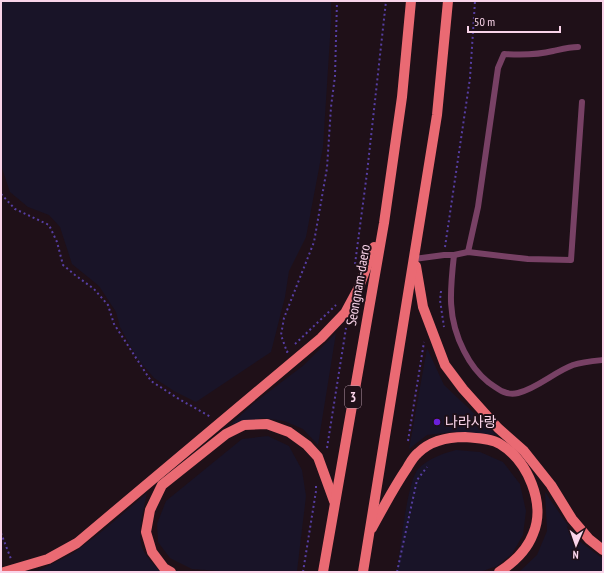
<svg xmlns="http://www.w3.org/2000/svg" width="604" height="573" viewBox="0 0 604 573" font-family="'PT Sans Narrow','Noto Sans KR',sans-serif">
<style>
.green{fill:#191428}
.lines{fill:none;stroke-linecap:round;stroke-linejoin:round}
.path{stroke:#563ea2;stroke-width:2;stroke-dasharray:2 3;stroke-linecap:butt}
.lane{stroke:#784165;stroke-width:6}
.primary{stroke:#ea6a73;stroke-width:10}
.poi-dot{fill:#6a1fda;stroke:#1f1018;stroke-width:1.5}
.labels{text-anchor:middle;stroke-width:4;stroke-linejoin:round;paint-order:stroke}
.shield{fill:#1f1018;stroke:#b899aa;stroke-width:1}
.shield-label{font-size:13px;font-weight:bold;fill:#f9d4e9}
.street-label{font-size:14px;fill:#f9d4e9;stroke:#1f1018}
.poi-label{font-size:14px;fill:#f9d4e9;stroke:#1f1018;text-anchor:start}
</style>
<rect width="100%" height="100%" fill="#1f1018"/>
<g class="green">
<path d="M 1,1 L 331,1 L 331,22 L 323,147 L 306,237 L 289,271 L 285,297 L 271,352 L 196,402 L 174,391 L 154,378 L 137,358 L 120,327 L 116,312 L 99,286 L 72,264 L 60,227 L 49,215 L 28,207 L 10,192 L 1,165 Z"/>
<path d="M 336,333 L 318,445 L 303,429 L 284,421 L 263,418 L 231,424 L 254,403 L 304,365 Z"/>
<path d="M 427,348 L 444,385 L 497,435 L 477,433 L 452,432 L 427,435 L 409,449 Z"/>
<path d="M 268,436 L 289,446 L 302,470 L 306,496 L 297,571 L 234,572 L 192,569 L 170,558 L 158,542 L 157,524 L 166,501 L 242,439 Z"/>
<path d="M 456,450 L 480,452 L 503,462 L 520,484 L 526,511 L 523,535 L 512,554 L 497,566 L 480,572 L 397,572 C 400,552 407,482 418,469 C 429,458 442,454 456,450 Z"/>
<path d="M 545,492 L 578,540 L 603,559 L 603,572 L 519,572 L 537,555 L 547,531 Z"/>
<path d="M 147,493 C 144,508 137,532 142,547 C 144,555 155,566 161,572 L 36,572 L 72,554 L 105,529 Z"/>
</g>
<g class="lines">
<g class="path">
<path d="M 1,194 L 15,209 L 49,225 L 57,242 L 63,265 L 75,275 L 94,289 L 108,305 L 114,324 L 151,381 L 179,399 L 211,417"/>
<path d="M 445,247 L 470,78 L 475,1"/>
<path d="M 355,264 L 367,173 L 386,1"/>
<path d="M 441,291 L 440,300 L 444,327"/>
<path d="M 295,344 L 336,305"/>
<path d="M 288,351 L 287,352 L 281,335 L 284,318 L 314,242 L 327,168 L 331,107 L 335,76 L 337,1"/>
<path d="M 408,441 L 424,342"/>
<path d="M 327,448 L 346,328"/>
<path d="M 1,533 L 11,559"/>
<path d="M 303,572 L 316,491 L 316,486"/>
<path d="M 397,572 L 417,480 L 427,467"/>
</g>
<g class="lane">
<path d="M 468,252 L 478,207 L 498,68 L 504,54 C 520,55 537,55 553,51 C 562,49 569,47 578,47"/>
<path d="M 454,255 C 450,291 447,318 464,351 C 470,363 477,373 488,382 C 498,389 506,396 518,393 C 538,388 554,372 573,365 C 582,362 593,361 603,360"/>
<path d="M 414,259 L 444,255 L 454,255 L 468,252 L 528,259 L 571,260 L 582,102"/>
</g>
<g class="primary">
<path d="M 416,266 L 423,307 L 445,365 L 463,389 L 498,428 L 524,451 L 551,485 L 572,519 L 589,539 L 603,550"/>
<path d="M 372,528 C 383,508 394,487 407,468 C 410,463 413,457 418,453 C 430,441 447,437 465,437 C 476,438 491,438 500,444 C 528,461 546,504 533,534 C 527,550 513,563 499,572"/>
<path d="M 4,572 L 48,559 L 77,543 L 321,338 L 345,313 L 359,287 L 374,247"/>
<path d="M 171,572 L 164,568 L 152,552 L 146,532 L 150,510 L 162,485 L 226,434 L 244,425 L 267,424 L 289,432 L 307,445 L 318,457 L 334,501"/>
<path d="M 323,572 L 384,223 L 402,97 L 411,1"/>
<path d="M 363,572 L 437,115 L 448,1"/>
</g>
</g>
<circle class="poi-dot" cx="437" cy="422" r="4"/>
<g class="labels">
<rect class="shield" x="345" y="386" width="16" height="22" rx="3"/>
<g class="shield-label">
<text x="353" y="402">3</text>
</g>
<g class="street-label">
<text transform="translate(358 285) rotate(-80)" y="5">Seongnam-daero</text>
</g>
<g class="poi-label">
<text x="445" y="427">나라사랑</text>
</g>
</g>
<rect width="604" height="573" fill="none" stroke="#f9d4e9" stroke-width="4"/>
<g transform="translate(576 545) rotate(182)" stroke="#1f1018" stroke-width="3" paint-order="stroke">
<path d="M0-3L7 15L0 10L-7 15Z" fill="#f9d4e9"/>
<text y="-6" font-size="11" font-weight="bold" text-anchor="middle" fill="#f9d4e9">N</text>
</g>
<path d="M468 26v6h92v-6" fill="none" stroke="#f9d4e9" stroke-width="2"/>
<text x="474" y="26" font-size="12" fill="#f9d4e9" stroke="#1f1018" stroke-width="3" paint-order="stroke">50 m</text>
</svg>
